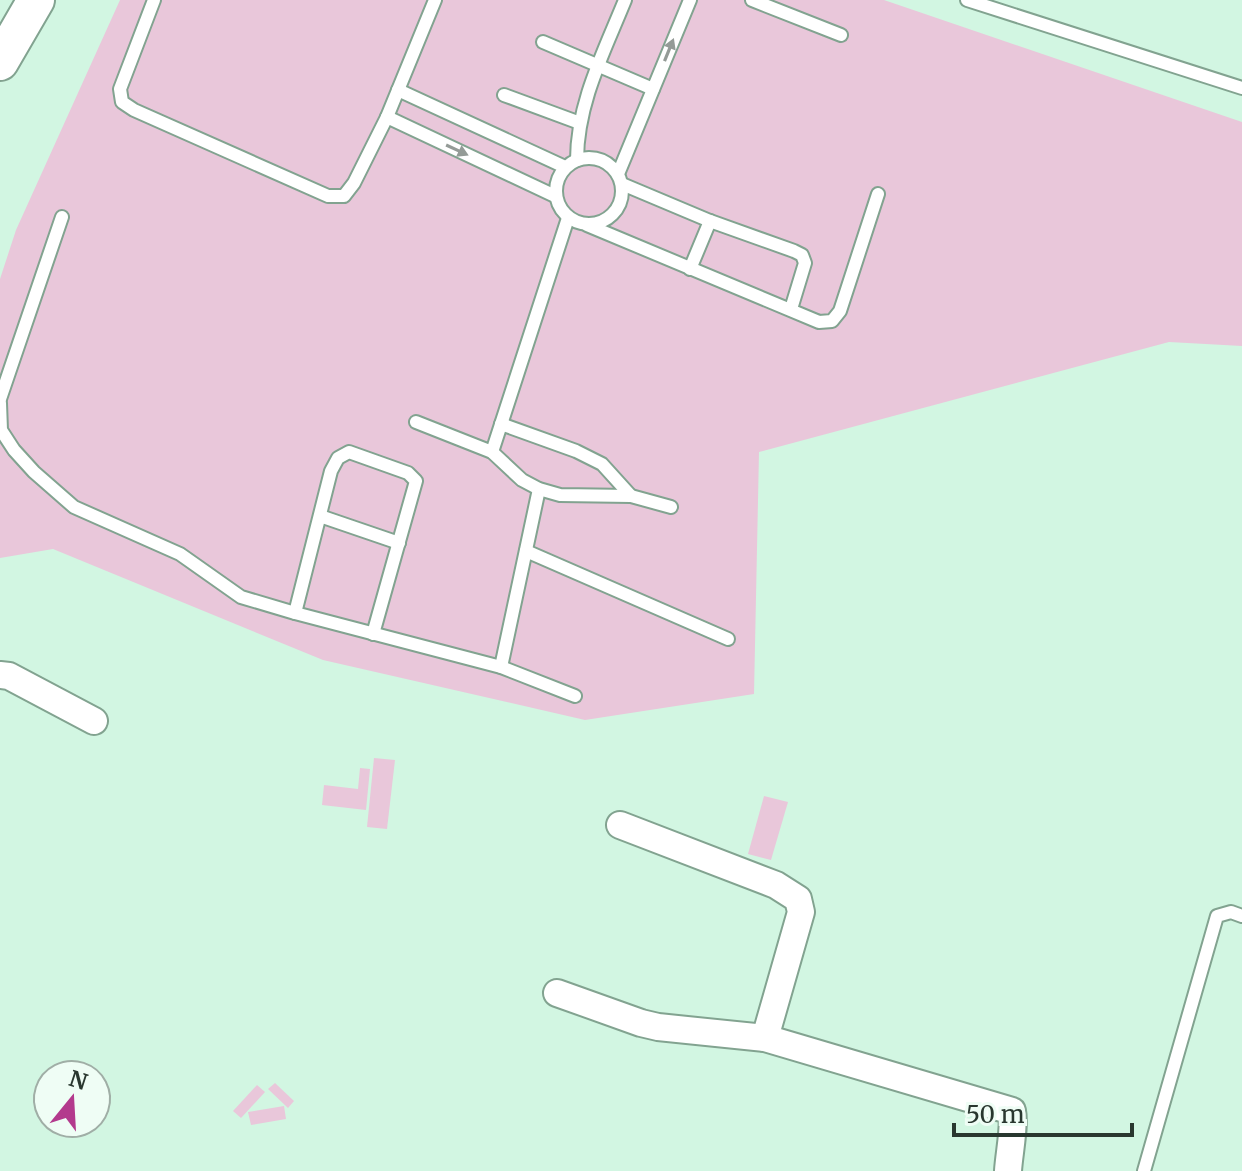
<svg xmlns="http://www.w3.org/2000/svg" width="1242" height="1171" viewBox="0 0 1242 1171" font-family="Merriweather,serif">
<style>
.building{fill:#e9c7da}
.lines{fill:none;stroke-linecap:round;stroke-linejoin:round}
.lane-casing{stroke:#82a390;stroke-width:16}
.street-casing{stroke:#82a390;stroke-width:30}
.secondary-casing{stroke:#82a390;stroke-width:40}
.lane{stroke:#fff;stroke-width:12}
.street{stroke:#fff;stroke-width:26}
.secondary{stroke:#fff;stroke-width:36}
.oneway{fill:#949b97}
</style>
<rect width="100%" height="100%" fill="#d2f6e2"/>
<g class="building">
<path d="M 120,0 L 884,0 L 1242,122 L 1242,346 L 1169,342 L 759,452 L 754,694 L 585,720 L 323,660 L 53,549 L 0,558 L 0,279 L 16,230 Z"/>
<path d="M 374,758 L 395,760 L 387,829 L 367,827 Z"/>
<path d="M 360,768 L 370,769 L 366,810 L 322,805 L 324,785 L 358,789 Z"/>
<path d="M 764,796 L 788,802 L 771,860 L 748,854 Z"/>
<path d="M 275,1083 L 294,1101 L 288,1108 L 268,1089 Z"/>
<path d="M 257,1085 L 265,1092 L 241,1118 L 233,1111 Z"/>
<path d="M 284,1106 L 286,1119 L 251,1125 L 248,1112 Z"/>
</g>
<g class="lines">
<defs>
<g id="lane">
<path d="M 154,0 L 120,89 L 122,102 L 134,110 L 328,196 L 344,196 L 354,183 L 387,117 L 435,0"/>
<path d="M 752,0 L 841,35"/>
<path d="M 967,0 L 1242,88"/>
<path d="M 543,42 L 653,89"/>
<path d="M 398,90 L 565,167"/>
<path d="M 504,95 L 580,123"/>
<path d="M 387,117 L 555,196"/>
<circle cx="589" cy="191" r="33"/>
<path d="M 577,160 C 577,103 604,52 625,0"/>
<path d="M 618,174 L 690,0"/>
<path d="M 622,184 L 710,221 L 794,251 L 802,255 L 805,263 L 791,309"/>
<path d="M 587,225 L 819,322 L 832,321 L 840,311 L 878,194"/>
<path d="M 690,269 L 710,221"/>
<path d="M 0,399 L 62,217"/>
<path d="M 0,403 L 1,430 L 14,450 L 34,472 L 74,507 L 180,554 L 241,597 L 295,613 L 501,667 L 575,696"/>
<path d="M 416,422 L 492,452 L 522,480 L 539,489 L 560,495 L 631,496 L 671,507"/>
<path d="M 501,424 L 576,451 L 602,464 L 631,496"/>
<path d="M 492,452 L 568,218"/>
<path d="M 320,516 L 399,543"/>
<path d="M 526,551 L 728,639"/>
<path d="M 295,613 L 331,471 L 338,458 L 349,452 L 408,473 L 416,481 L 373,634"/>
<path d="M 501,667 L 539,489"/>
<path d="M 1144,1171 L 1217,916 L 1231,912 L 1242,916"/>
</g>
<g id="street">
<path d="M 0,675 L 9,676 L 94,721"/>
<path d="M 620,825 L 776,885 L 798,899 L 801,912 L 765,1038"/>
<path d="M 557,993 L 641,1023 L 658,1027 L 765,1038 L 1012,1111 C 1015,1126 1009,1154 1008,1171"/>
</g>
<path id="secondary" d="M 0,62 L 36,0"/>
</defs>
<use href="#lane" class="lane-casing"/>
<use href="#street" class="street-casing"/>
<use href="#secondary" class="secondary-casing"/>
<use href="#lane" class="lane"/>
<use href="#street" class="street"/>
<use href="#secondary" class="secondary"/>
</g>
<defs><path id="oneway-solid" d="M-6-.8H1V-3.2L6.5 0L1 3.2V.8H-6Z" transform="scale(2)"/></defs>
<g class="oneway">
<use href="#oneway-solid" transform="translate(669 50) rotate(-68)"/>
<use href="#oneway-solid" transform="translate(457 150) rotate(25)"/>
</g>
<g transform="translate(72 1099) rotate(18)"><circle r="38" fill="#effdf5" stroke="#a0aea6" stroke-width="2"/>
<path d="M0-6L14 30L0 20L-14 30Z" fill="#b33a8d"/>
<text y="-12" font-size="22" font-weight="bold" text-anchor="middle" fill="#29372f">N</text>
</g>
<path d="M954 1123v12h178v-12" fill="none" stroke="#29372f" stroke-width="4"/>
<text x="966" y="1123" font-size="24" fill="#29372f" stroke="#effdf5" stroke-width="6" paint-order="stroke">50 m</text>
</svg>
